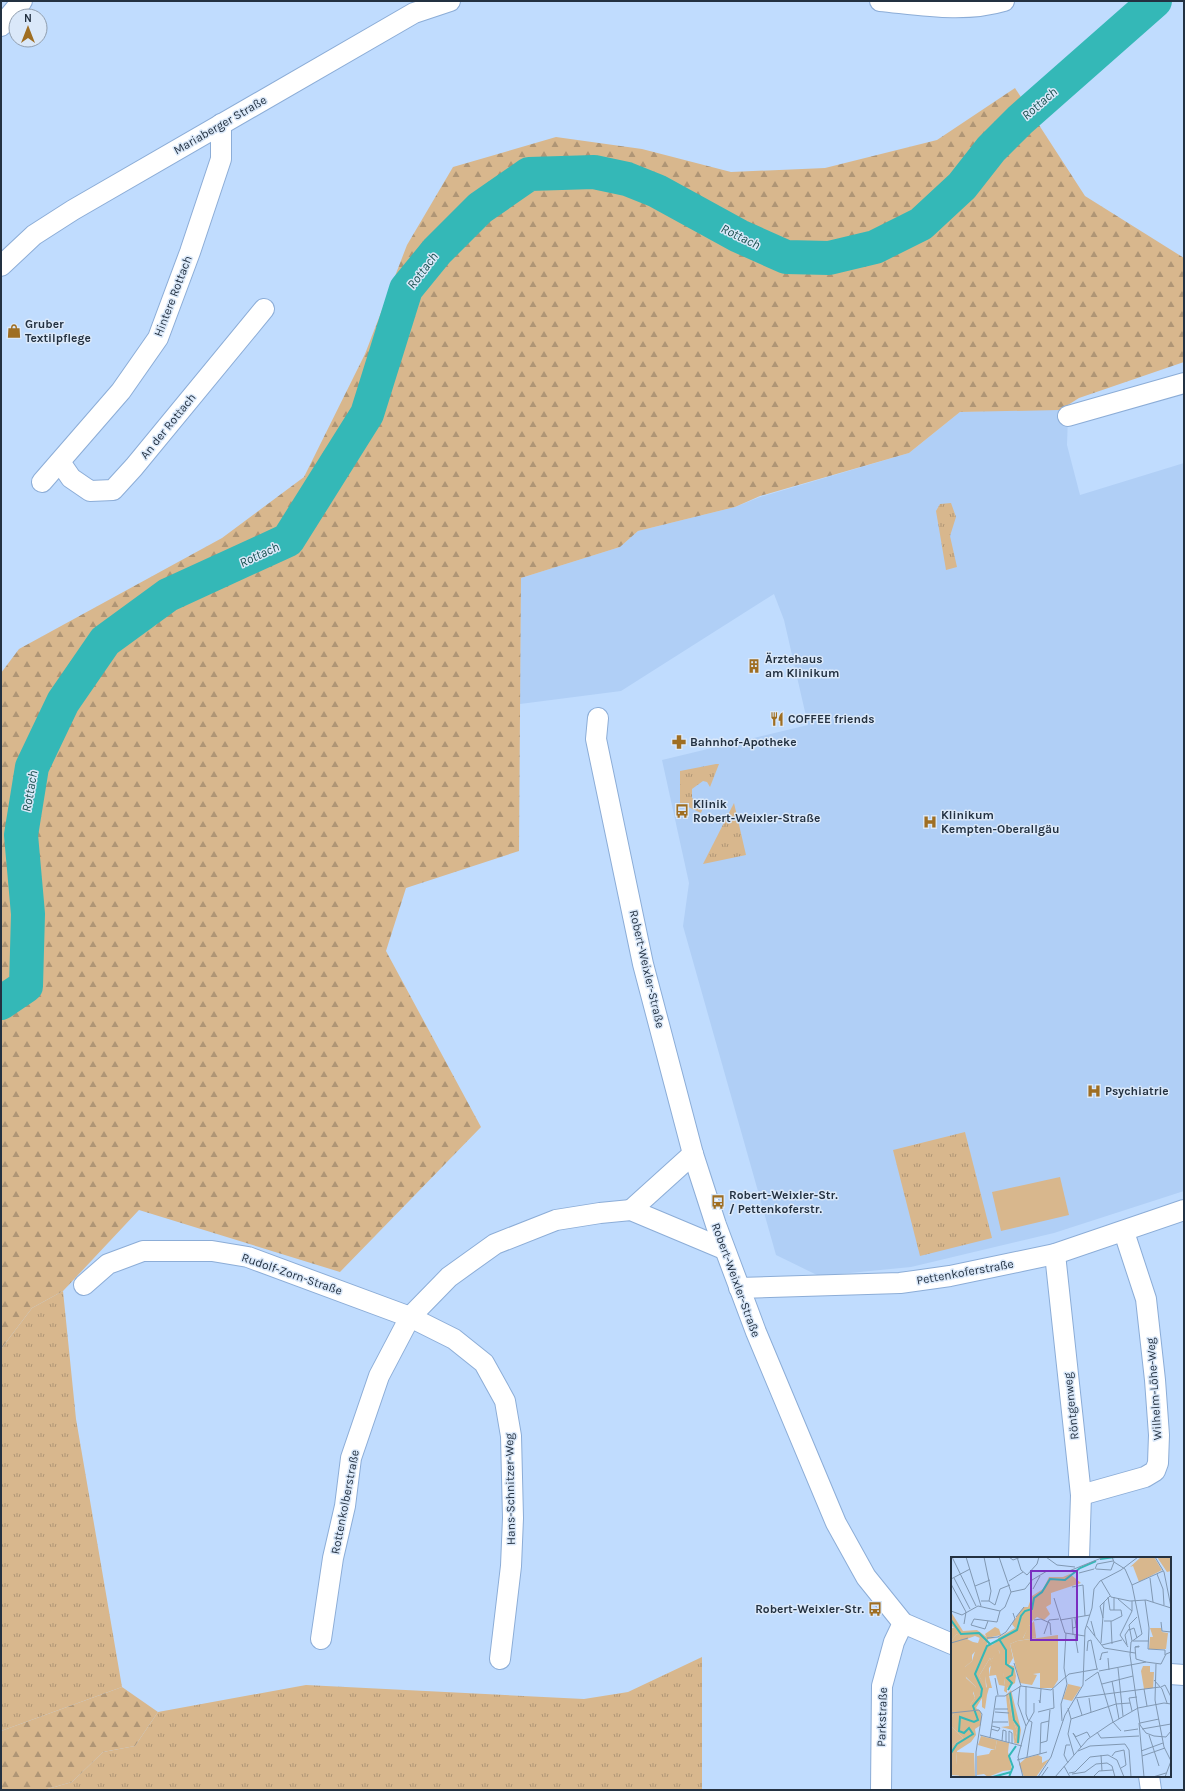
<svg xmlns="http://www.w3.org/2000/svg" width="1185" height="1791" viewBox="0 0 1185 1791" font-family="Karla,sans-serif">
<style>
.built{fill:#b0cff6}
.grass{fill:url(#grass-tufts)}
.forest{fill:url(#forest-firs)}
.garden{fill:#d8b78d}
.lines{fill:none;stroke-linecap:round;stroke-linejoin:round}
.river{stroke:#34b8b7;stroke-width:34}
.street-casing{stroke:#8cadd7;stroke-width:22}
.street{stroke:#fff;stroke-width:20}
.labels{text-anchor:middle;stroke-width:3;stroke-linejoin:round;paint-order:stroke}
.street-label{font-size:12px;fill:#233141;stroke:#dae8f9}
.poi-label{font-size:12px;font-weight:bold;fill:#233141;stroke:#dae8f9;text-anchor:start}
.water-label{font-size:13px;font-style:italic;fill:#1a5150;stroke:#dae8f9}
.inset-river{fill:none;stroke:#34b8b7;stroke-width:2}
.inset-road{fill:none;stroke:#8198b2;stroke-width:1}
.view{fill:#7b2cbf;fill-opacity:0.15;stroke:#7b2cbf;stroke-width:2}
.inset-edge{fill:none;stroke:#233141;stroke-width:2}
</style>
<defs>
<pattern id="grass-tufts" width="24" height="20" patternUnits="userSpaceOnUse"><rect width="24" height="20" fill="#d8b78d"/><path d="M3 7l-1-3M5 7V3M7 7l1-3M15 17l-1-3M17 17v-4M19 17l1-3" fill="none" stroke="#af9575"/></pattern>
<pattern id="forest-firs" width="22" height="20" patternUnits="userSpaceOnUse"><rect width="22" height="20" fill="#d8b78d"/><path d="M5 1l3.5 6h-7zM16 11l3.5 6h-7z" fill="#af9575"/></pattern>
</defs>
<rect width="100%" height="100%" fill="#c0dcfe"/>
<path class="built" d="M 1019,410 L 1060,410 L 1068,416 L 1067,445 L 1080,495 L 1184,463 L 1184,1191 L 1054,1233 L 911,1267 L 819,1276 L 776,1255 L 683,926 L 689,883 L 662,760 L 808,725 L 784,620 L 774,594 L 621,691 L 520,704 L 521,578 L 620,547 L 638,531 L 735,507 L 760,497 L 909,453 L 960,412 Z"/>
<g class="grass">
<path d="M 951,503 L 956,517 L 950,536 L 957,567 L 946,570 L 936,511 L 940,504 Z"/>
<path d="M 716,764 L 719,764 L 710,787 L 707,782 L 703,781 L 692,789 L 692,798 L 698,802 L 705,803 L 701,813 L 680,803 L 680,771 Z"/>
<path d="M 734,803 L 746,855 L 703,864 Z"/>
<path d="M 965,1132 L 992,1238 L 920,1256 L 893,1150 Z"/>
<path d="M 63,1291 L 76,1419 L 122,1687 L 1,1731 L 1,1349 L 32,1308 Z"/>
<path d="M 702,1657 L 702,1790 L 44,1790 L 72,1782 L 103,1752 L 135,1746 L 158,1712 L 306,1685 L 584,1699 L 628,1692 Z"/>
</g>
<g class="forest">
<path d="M 1015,88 L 1085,196 L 1184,258 L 1184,362 L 1079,398 L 1060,410 L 960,412 L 909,453 L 760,496 L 735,507 L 638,531 L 620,547 L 521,578 L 519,851 L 406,888 L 386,951 L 481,1127 L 340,1272 L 139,1210 L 63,1291 L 32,1308 L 1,1349 L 1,673 L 19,649 L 222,538 L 304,477 L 365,354 L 407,245 L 453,167 L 556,137 L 642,149 L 731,172 L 825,168 L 937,140 Z"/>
<path d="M 122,1687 L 158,1712 L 135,1746 L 103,1752 L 72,1782 L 44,1790 L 1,1790 L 1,1731 Z"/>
</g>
<path class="garden" d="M 1060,1177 L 1069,1215 L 1001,1231 L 992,1192 Z"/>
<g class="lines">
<path class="river" d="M 1,1003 L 26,986 L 28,914 L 21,835 L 32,767 L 63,702 L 105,641 L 168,595 L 288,540 L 367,414 L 406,289 L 437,251 L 480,208 L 529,174 L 594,172 L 627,179 L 657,191 L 739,236 L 786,257 L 829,258 L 875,247 L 921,224 L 962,186 L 991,149 L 1020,120 L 1155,1"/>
<defs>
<g id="street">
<path d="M 880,1 C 921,5 964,13 1004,1"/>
<path d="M 1,26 L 22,1"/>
<path d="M 1,266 L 34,235 L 73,210 L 414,13 L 450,1"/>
<path d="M 1068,416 L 1184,383"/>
<path d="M 60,462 L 71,478 L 90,491 L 113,490 L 134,467 L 264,309"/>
<path d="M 42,482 L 121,391 L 158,338 L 190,252 L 221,159 L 221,124"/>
<path d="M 598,718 L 596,739 L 643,964 L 693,1154 L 716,1225 L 756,1332 L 836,1523 L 866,1577 L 903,1623 L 952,1644"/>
<path d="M 631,1210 L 693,1154"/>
<path d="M 1055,1254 L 1081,1495 L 1079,1558"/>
<path d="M 84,1285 L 108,1264 L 143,1251 L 212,1251 L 248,1257 L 410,1317 L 454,1339 L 484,1363 L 505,1401 L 511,1436 L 513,1518 L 511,1566 L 500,1659"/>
<path d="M 739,1288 L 900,1283 L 950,1276 L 1055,1254 L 1184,1210"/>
<path d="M 1081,1495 L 1145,1477 L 1155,1471 L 1158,1463 L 1159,1435 L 1155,1380 L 1146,1299 L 1124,1232"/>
<path d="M 321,1639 L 333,1558 L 345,1506 L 351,1458 L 379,1376 L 410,1317 L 449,1277 L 495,1244 L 556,1220 L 600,1213 L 631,1210 L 724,1249"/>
<path d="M 1170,1674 L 1184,1675"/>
<path d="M 1149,1776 L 1151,1790"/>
<path d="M 881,1790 L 882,1686 L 894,1642 L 903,1623"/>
</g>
</defs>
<use href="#street" class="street-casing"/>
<use href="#street" class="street"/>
</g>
<defs>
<symbol id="shop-bare" viewBox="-9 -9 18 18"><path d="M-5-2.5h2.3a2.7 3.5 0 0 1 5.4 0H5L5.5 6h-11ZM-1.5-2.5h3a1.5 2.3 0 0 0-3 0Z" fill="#9f6e22" stroke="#dae8f9" stroke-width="2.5" paint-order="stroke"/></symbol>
<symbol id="building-bare" viewBox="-9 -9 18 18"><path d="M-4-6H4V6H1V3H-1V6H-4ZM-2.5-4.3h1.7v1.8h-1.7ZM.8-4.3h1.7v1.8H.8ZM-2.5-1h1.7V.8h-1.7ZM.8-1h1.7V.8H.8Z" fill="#9f6e22" stroke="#dae8f9" stroke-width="2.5" paint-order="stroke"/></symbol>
<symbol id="restaurant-bare" viewBox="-9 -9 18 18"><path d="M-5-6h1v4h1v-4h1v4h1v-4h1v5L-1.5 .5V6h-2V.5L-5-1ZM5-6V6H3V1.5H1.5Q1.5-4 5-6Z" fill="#9f6e22" stroke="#dae8f9" stroke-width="2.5" paint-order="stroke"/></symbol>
<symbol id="pharmacy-bare" viewBox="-9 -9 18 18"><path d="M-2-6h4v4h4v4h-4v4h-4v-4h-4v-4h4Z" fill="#9f6e22" stroke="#dae8f9" stroke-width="2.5" paint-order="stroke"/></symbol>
<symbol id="bus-bare" viewBox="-9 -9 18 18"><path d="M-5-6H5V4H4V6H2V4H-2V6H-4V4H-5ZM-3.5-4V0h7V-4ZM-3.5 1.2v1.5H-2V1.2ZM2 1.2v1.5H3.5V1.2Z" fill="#9f6e22" stroke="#dae8f9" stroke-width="2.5" paint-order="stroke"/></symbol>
<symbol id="hospital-bare" viewBox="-9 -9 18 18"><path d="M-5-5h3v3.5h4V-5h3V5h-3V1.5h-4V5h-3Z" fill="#9f6e22" stroke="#dae8f9" stroke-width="2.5" paint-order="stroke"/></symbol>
</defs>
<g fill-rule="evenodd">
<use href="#shop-bare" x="4" y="321" width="20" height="20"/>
<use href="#building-bare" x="744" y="656" width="20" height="20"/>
<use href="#restaurant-bare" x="767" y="709" width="20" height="20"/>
<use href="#pharmacy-bare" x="669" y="732" width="20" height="20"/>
<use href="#bus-bare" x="672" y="801" width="20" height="20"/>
<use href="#hospital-bare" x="920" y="812" width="20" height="20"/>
<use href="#hospital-bare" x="1084" y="1081" width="20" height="20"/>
<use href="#bus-bare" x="708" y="1192" width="20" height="20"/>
<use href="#bus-bare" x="865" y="1599" width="20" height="20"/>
</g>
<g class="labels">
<g class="street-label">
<text transform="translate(220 125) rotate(-30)" y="4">Mariaberger Straße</text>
<text transform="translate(173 296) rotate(-69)" y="4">Hintere Rottach</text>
<text transform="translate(168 426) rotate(-51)" y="4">An der Rottach</text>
<text transform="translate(647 969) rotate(77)" y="4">Robert-Weixler-Straße</text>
<text transform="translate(965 1272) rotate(-10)" y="4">Pettenkoferstraße</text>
<text transform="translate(292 1274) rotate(19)" y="4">Rudolf-Zorn-Straße</text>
<text transform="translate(736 1280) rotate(70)" y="4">Robert-Weixler-Straße</text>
<text transform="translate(1154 1389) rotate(-94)" y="4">Wilhelm-Löhe-Weg</text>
<text transform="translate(1071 1406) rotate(-96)" y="4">Röntgenweg</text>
<text transform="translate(510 1489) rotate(-91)" y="4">Hans-Schnitzer-Weg</text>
<text transform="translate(345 1502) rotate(-79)" y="4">Rottenkolberstraße</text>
<text transform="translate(882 1717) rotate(-88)" y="4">Parkstraße</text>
</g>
<g class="poi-label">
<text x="25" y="328">Gruber<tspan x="25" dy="14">Textilpflege</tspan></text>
<text x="765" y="663">Ärztehaus<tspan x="765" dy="14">am Klinikum</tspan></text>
<text x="788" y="723">COFFEE friends</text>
<text x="690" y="746">Bahnhof-Apotheke</text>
<text x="693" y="808">Klinik<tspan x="693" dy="14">Robert-Weixler-Straße</tspan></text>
<text x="941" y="819">Klinikum<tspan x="941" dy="14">Kempten-Oberallgäu</tspan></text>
<text x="1105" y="1095">Psychiatrie</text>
<text x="729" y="1199">Robert-Weixler-Str.<tspan x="729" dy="14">/ Pettenkoferstr.</tspan></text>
<text x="864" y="1613" text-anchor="end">Robert-Weixler-Str.</text>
</g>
<g class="water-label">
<text transform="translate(1039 103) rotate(-41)" y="5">Rottach</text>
<text transform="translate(741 236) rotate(26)" y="5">Rottach</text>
<text transform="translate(422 270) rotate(-53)" y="5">Rottach</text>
<text transform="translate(259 554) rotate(-25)" y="5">Rottach</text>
<text transform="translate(29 791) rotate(-80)" y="5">Rottach</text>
</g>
</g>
<g transform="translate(951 1557)">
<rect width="220" height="220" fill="#c0dcfe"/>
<path d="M 83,64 L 85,79 L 72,82 L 77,70 ZM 44,70 L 48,72 L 50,78 L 36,81 L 34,77 ZM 199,71 L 210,71 L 211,75 L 217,76 L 215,92 L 198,92 L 199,80 L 202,80 ZM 6,77 L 22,85 L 27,86 L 29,80 L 34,83 L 21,98 L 21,104 L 14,110 L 15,121 L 25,130 L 22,136 L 24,141 L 19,148 L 19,157 L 3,157 L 0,161 L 0,84 ZM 107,78 L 107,123 L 102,131 L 89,131 L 89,116 L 82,117 L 86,118 L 81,128 L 69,126 L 59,87 L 66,84 ZM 47,92 L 51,102 L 54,129 L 48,128 L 45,118 L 38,119 L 41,102 ZM 39,101 L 41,106 L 34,114 L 35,131 L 28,119 ZM 192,109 L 199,109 L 199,115 L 203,115 L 202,131 L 193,132 L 190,114 ZM 117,127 L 130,130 L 121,144 L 112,142 ZM 57,136 L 61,160 L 66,174 L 63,186 L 62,173 L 50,170 L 58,169 L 55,138 ZM 0,169 L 12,181 L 0,189 ZM 46,183 L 58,186 L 57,195 L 61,213 L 52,214 L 37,220 L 33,217 L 26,218 L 26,199 L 38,197 L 40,193 L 44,193 ZM 6,195 L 23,196 L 24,220 L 0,218 L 0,208 L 5,208 ZM 87,198 L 91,200 L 91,206 L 98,202 L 85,220 L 73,220 L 68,207 L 75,201 Z" fill="#d8b78d"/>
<path d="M 119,17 L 130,26 L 100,36 L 100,47 L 95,50 L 99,57 L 93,63 L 86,60 L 81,64 L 72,81 L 85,79 L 85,81 L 66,84 L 59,87 L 62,101 L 58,108 L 63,109 L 65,119 L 64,126 L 56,131 L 56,136 L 53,134 L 54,127 L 48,93 L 41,102 L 43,105 L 38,111 L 38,119 L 41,131 L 38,131 L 36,138 L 34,152 L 31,150 L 31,141 L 25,151 L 30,155 L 30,168 L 24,172 L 25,178 L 20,185 L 6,194 L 5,211 L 3,210 L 0,208 L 0,189 L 12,181 L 0,169 L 0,161 L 3,157 L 19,157 L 19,148 L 24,141 L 22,133 L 25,130 L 13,118 L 14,110 L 21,104 L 25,91 L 34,83 L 24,79 L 13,83 L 6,77 L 0,84 L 0,71 L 3,71 L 0,68 L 0,55 L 12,74 L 26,73 L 37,81 L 45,81 L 37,82 L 36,88 L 41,88 L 47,84 L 47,81 L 64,71 L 61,67 L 66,59 L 73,50 L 77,50 L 81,39 L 92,32 L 98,20 L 112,20 ZM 39,101 L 41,106 L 33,113 L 36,131 L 28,119 ZM 60,133 L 70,173 L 68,187 L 63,186 L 66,174 L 61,160 L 57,136 Z" fill="#d8b78d" fill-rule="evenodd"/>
<path d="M 190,0 L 203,0 L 211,13 L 188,25 L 182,9 L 179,10 ZM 206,0 L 220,0 L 220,14 L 216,15 Z" fill="#d8b78d"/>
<path d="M 30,179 L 46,183 L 44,193 L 27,188 ZM 15,205 L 18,209 L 17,220 L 8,220 L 8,206 Z" fill="#d8b78d"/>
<path class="inset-river" d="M 149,2 L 164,0M 0,58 L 0,63 L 10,77 L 28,76 L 39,87M 48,82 L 55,93 L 55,107 L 62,112 L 61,118 L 56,121 L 61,126 L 57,133M 59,136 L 63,163 L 68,170 L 67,186M 0,196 L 6,187 L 22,177 L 18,171 L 13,176 L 8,174 L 9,160 L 23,165 L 27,163 L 22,149 L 30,139 L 31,132 L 24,117 L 36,89 L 66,73 L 70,59 L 74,54 L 81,52 L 83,41 L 91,35 L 99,22 L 114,23 L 129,11 L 145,4M 42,220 L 60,215M 58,220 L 62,210 L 58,199 L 65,189"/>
<path class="inset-road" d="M 1,0 L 25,49M 15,0 L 30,49M 48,0 L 60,35M 58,0 L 62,3 L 70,0M 66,0 L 70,13 L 76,18 L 86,7 L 88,0M 95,0 L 106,8 L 124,10M 161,0 L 163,5 L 174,12M 204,0 L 213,15 L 220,50M 144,12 L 146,7 L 162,4M 145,12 L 160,13 L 163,5M 174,12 L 181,28 L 191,77 L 180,85 L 179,98 L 189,168 L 195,176 L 203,179 L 215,180 L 220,174M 128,16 L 143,12M 206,17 L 212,32 L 213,48M 3,21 L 19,52M 199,21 L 202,45M 0,22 L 19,12M 150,23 L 160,40 L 179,44 L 195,43 L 220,51M 58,24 L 72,15M 0,27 L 15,55M 181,28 L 212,14M 24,29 L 39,23M 121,30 L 132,28 L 134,59M 82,32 L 89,19M 60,35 L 74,32 L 81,23 L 96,14 L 118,14 L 153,0M 157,40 L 159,53 L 170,53 L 171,59M 163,40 L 163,53M 103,41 L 114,76 L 134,79M 167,42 L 181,54M 194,43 L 198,71 L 197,92 L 214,93 L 214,98M 30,44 L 38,44 L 40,34 L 33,0M 38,44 L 44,48 L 49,32 L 59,28M 0,54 L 11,58 L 27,49 L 49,54 L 54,50 L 60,35M 65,60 L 73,50M 152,61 L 149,49 L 159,39M 121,62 L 122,78M 83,63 L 90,62 L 99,66 L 100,78M 109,63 L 139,58M 37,64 L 34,72 L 20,68 L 23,62 L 46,65 L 49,54M 140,64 L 144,79M 153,64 L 161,64 L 171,59M 160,64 L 161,87M 210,65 L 211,74 L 220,75M 13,67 L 15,55M 136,69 L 153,91 L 184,96M 122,71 L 125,70 L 124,61M 178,73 L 183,71 L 186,81M 93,77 L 98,63 L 108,62M 124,78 L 127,96M 36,81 L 47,80 L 55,75 L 64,62 L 62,56M 140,83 L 146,112M 181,84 L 178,68 L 186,60M 182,84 L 198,84M 0,86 L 17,81M 150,86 L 153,45M 151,88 L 171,83M 176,88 L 174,78 L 178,72M 177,90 L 169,78 L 181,54 L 181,44M 184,90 L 188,89 L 188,90 L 184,90 L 185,102 L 195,105M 136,94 L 137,84 L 140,83M 150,101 L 149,103 L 151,96 L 157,95M 157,101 L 158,113M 195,105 L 210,107 L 215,97 L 220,95M 63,106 L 70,129M 205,107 L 204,143 L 213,190 L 220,204 L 214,220M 167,111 L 172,159M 148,114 L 195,105M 147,115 L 162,165 L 170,174M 44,121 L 47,138M 203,123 L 211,132 L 216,146M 134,124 L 147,115M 161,124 L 168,162M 151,127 L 182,119M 69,129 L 67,147 L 75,169M 75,129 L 75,157 L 77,163 L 81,165 L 76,200M 210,130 L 214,128 L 220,140M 193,132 L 196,149M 124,141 L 209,130M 138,141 L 140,155M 126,142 L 131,158M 88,143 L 89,146 L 90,132M 117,151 L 120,162 L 117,177 L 123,198M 44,152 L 57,152M 181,154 L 178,141 L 186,140M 44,155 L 58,156M 87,155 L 103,151 L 102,132M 0,156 L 28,153 L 31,157 L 25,195 L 25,220M 120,162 L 165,147 L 179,146M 111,164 L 110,147 L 116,127 L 113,111 L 115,76M 41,165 L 57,165M 188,166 L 193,220M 189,166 L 208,162M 40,172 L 47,174 L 49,171 L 41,169M 191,172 L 220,167M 173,174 L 187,172M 146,175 L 150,181 L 188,179M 29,178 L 71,189M 198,178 L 208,209M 124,180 L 136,175 L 139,180M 125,180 L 122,176 L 130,190M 39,181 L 45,139 L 54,139 L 70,129 L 100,133 L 118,117 L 147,112M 51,184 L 52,173 L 55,174 L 55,185M 58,185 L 58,174 L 61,176 L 61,186M 89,186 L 96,184 L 99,153M 127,194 L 139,189 L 174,187 L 178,193 L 180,220M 190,194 L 212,186M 89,197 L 90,166 L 98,164M 150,198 L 151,214M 161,199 L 164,195 L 173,193 L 175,208 L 170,211M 191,199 L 214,191M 66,203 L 96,195M 117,206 L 113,198 L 115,188 L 119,188M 113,209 L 119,220M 118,216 L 124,215 L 139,200 L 157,198 L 166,203 L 173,220M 121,217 L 134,215 L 145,207 L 156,206 L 161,209 L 164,220M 72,220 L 67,200 L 75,169 L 83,155 L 83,146M 87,220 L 100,200 L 114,158 L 132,128 L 134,73 L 141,51 L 143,32 L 149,24 L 170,13 L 187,0M 90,220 L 97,210M 104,220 L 137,182 L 159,167 L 187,151 L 213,146 L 220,147M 142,220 L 148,214 L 162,213M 202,220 L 215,216"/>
<path class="view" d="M 80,14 L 126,14 L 126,83 L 80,83 Z"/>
<rect width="220" height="220" class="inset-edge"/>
</g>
<rect width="1185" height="1791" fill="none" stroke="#233141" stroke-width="4"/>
<g transform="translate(28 28)"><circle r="19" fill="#dae8f9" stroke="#919faf"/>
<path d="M0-3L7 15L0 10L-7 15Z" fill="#9f6e22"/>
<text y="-6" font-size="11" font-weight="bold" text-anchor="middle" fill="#233141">N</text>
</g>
</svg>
